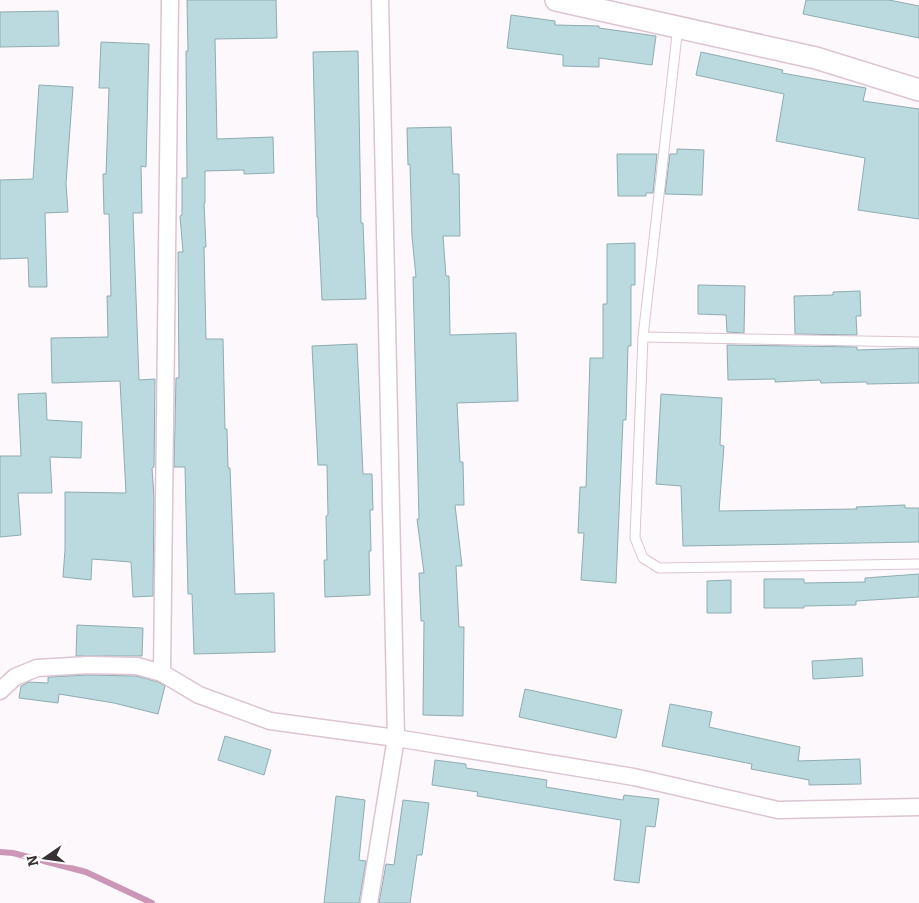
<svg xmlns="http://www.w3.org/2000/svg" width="919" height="903" viewBox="0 0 919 903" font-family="Bitter,serif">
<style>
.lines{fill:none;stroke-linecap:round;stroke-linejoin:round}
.stream{stroke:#cc97b6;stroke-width:6}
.building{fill:#badadf;stroke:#8eacb1}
.service-casing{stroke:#ddc4d2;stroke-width:11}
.minor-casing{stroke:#ddc4d2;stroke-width:19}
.tertiary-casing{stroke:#ddc4d2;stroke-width:24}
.service{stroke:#fff;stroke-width:9}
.minor{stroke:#fff;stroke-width:16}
.tertiary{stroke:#fff;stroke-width:21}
</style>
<rect width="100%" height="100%" fill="#fdf8fb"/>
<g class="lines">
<path class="stream" d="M 0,852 L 13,853 L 86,872 L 152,903"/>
</g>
<g class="building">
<path d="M 187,0 L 276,0 L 277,38 L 215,39 L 217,139 L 273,137 L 274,173 L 244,174 L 244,170 L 205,171 L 205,203 L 204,203 L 206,247 L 204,247 L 206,339 L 223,339 L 225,429 L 227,429 L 228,468 L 230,468 L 235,594 L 274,593 L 275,652 L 194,654 L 192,594 L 188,594 L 185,467 L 174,467 L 176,378 L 179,378 L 178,252 L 183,252 L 180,216 L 182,215 L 182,178 L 187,178 L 186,51 L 188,51 Z"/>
<path d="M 806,0 L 889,0 L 919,6 L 919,38 L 803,14 Z"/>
<path d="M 58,11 L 59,46 L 0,47 L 0,12 Z"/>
<path d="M 511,15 L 555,21 L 555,25 L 599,26 L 599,28 L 656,36 L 652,65 L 599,58 L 599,67 L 563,66 L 563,55 L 507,48 Z"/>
<path d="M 101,42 L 149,44 L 146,167 L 141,166 L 142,213 L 133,213 L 139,380 L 155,379 L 154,467 L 152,468 L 154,497 L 153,596 L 133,597 L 131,562 L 92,559 L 91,580 L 63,577 L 65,550 L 65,492 L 126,493 L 120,381 L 52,383 L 51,338 L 108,337 L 107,296 L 111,296 L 109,214 L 104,214 L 103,174 L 106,174 L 109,88 L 99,88 Z"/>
<path d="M 358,51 L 361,223 L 363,223 L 366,299 L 322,300 L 318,217 L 317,217 L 313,52 Z"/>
<path d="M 701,52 L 783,70 L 782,73 L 866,88 L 863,101 L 919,109 L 919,219 L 858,210 L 865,158 L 776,141 L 784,94 L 696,75 Z"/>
<path d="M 39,85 L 73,87 L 66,183 L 68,212 L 45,213 L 47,287 L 29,287 L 28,258 L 0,259 L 0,180 L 33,179 Z"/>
<path d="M 451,127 L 453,174 L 459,174 L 460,236 L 443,236 L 446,276 L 449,276 L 450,335 L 516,333 L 518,401 L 457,403 L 460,462 L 463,462 L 464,505 L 455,505 L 462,566 L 456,566 L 459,627 L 464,627 L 463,716 L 423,715 L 424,621 L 421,621 L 419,573 L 424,573 L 417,519 L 419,519 L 413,277 L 416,277 L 412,237 L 410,164 L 408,165 L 407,128 Z"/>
<path d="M 677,149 L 704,150 L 702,195 L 665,194 L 670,154 L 677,154 Z"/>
<path d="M 617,154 L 657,154 L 653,193 L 646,193 L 646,196 L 618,196 Z"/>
<path d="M 635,243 L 635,285 L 631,285 L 631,346 L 628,346 L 626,420 L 623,420 L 616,583 L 581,580 L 584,533 L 578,533 L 580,487 L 586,487 L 590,358 L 603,358 L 603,304 L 607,304 L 607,244 Z"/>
<path d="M 698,285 L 745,286 L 744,333 L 727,332 L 726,315 L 698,314 Z"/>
<path d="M 860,291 L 861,316 L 856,316 L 857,335 L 795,334 L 794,296 L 833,295 L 833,292 Z"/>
<path d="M 357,344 L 363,474 L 372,474 L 373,510 L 370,510 L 371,551 L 369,551 L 370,595 L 325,597 L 324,560 L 327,560 L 326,516 L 328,515 L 327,465 L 318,465 L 312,346 Z"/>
<path d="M 727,345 L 857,347 L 857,350 L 919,348 L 919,383 L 867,384 L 867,382 L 821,383 L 820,380 L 775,382 L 775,379 L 728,380 Z"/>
<path d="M 46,393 L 47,420 L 82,422 L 81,458 L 50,457 L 52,493 L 18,493 L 21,535 L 0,537 L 0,456 L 21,456 L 18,394 Z"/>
<path d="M 661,394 L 722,398 L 720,445 L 724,446 L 719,511 L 857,509 L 856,507 L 905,505 L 905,508 L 919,508 L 919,542 L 683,546 L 681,486 L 656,484 Z"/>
<path d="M 919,574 L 919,597 L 856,601 L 856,605 L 804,606 L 804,608 L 764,608 L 764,579 L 804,579 L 804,583 L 865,582 L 865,578 Z"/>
<path d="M 731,580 L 731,613 L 707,613 L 707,581 Z"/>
<path d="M 77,625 L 143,628 L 142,656 L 76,656 Z"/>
<path d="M 862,658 L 863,676 L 813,679 L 812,661 Z"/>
<path d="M 88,675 L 136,676 L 158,682 L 165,686 L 158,714 L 114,703 L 59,694 L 58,703 L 19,698 L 21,686 L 29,682 L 48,683 L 48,677 Z"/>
<path d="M 525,689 L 622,710 L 616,738 L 519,717 Z"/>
<path d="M 670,704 L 712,712 L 709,727 L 800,747 L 798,761 L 860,759 L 861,784 L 809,785 L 809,780 L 751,769 L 752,764 L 662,746 Z"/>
<path d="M 225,736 L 271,750 L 264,775 L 218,760 Z"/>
<path d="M 435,760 L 466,764 L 466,768 L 547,780 L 546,787 L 623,800 L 624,795 L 659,799 L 655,827 L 646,826 L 639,883 L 614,880 L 621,820 L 477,796 L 478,792 L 432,785 Z"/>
<path d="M 336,796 L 365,800 L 359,860 L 366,861 L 359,903 L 324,903 Z"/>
<path d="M 403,800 L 429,803 L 422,855 L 417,855 L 410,903 L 379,903 L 386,864 L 394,865 Z"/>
</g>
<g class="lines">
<defs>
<g id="service">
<path d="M 678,26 L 643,337 L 635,538 L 643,558 L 659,568 L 919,564"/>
<path d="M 643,337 L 919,342"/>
</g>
<g id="minor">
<path d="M 162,673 L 170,0"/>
<path d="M 0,691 L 15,677 L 37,668 L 88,665 L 137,666 L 162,673 L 199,695 L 270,721 L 396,738 L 634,777 L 778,810 L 919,807"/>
<path d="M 369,903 L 396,738 L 380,0"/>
</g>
<path id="tertiary" d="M 556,0 L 816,58 L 919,90"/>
</defs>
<use href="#service" class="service-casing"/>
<use href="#minor" class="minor-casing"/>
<use href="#tertiary" class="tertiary-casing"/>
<use href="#service" class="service"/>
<use href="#minor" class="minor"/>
<use href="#tertiary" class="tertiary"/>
</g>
<g transform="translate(45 858) rotate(257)" stroke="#ffffff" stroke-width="4" paint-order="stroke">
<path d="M0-4L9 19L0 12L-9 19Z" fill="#392f35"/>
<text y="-8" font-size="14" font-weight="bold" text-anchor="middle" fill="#392f35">N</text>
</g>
</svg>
